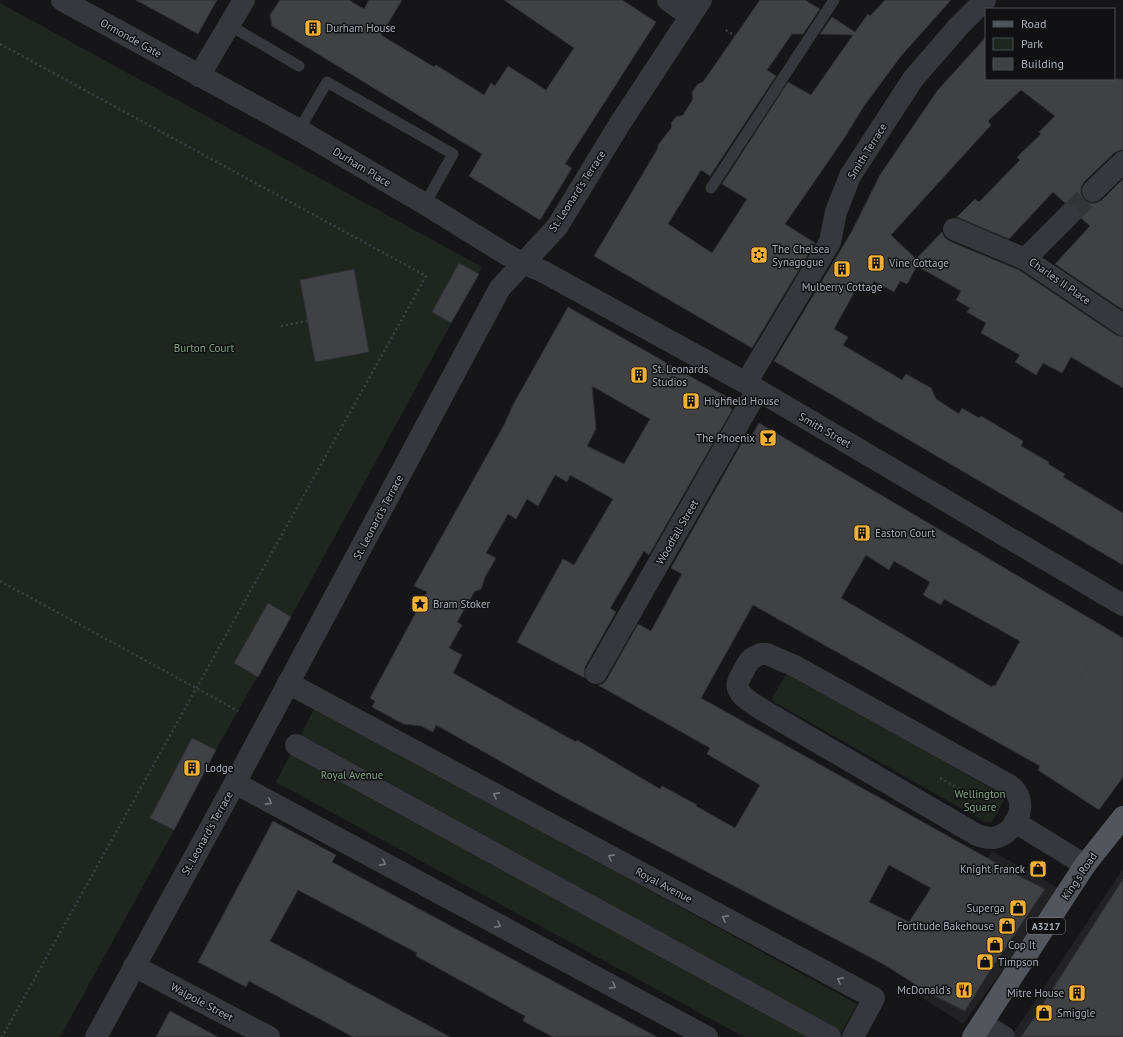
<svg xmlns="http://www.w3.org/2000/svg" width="1123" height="1037" viewBox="0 0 1123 1037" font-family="'PT Sans',sans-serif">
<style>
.built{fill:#222225}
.green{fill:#1e261f}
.building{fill:#404145;stroke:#303034;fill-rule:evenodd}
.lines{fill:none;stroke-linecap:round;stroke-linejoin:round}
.street-tunnel{stroke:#333438;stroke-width:22;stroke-dasharray:22 11;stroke-linecap:butt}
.path{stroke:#3d3f44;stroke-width:2.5;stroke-dasharray:2 3;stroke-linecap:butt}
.lane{stroke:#37383d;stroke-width:11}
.street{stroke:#37383d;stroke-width:22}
.primary{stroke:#53555c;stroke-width:22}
.oneway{stroke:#757881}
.labels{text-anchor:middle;stroke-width:3;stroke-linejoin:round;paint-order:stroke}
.shield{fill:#111113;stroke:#7b7e86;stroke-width:1}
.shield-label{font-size:10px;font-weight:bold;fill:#a8adb8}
.poi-label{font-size:11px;fill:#a8adb8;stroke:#111113;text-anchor:start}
.street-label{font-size:11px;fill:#a8adb8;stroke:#111113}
.park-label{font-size:11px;fill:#7fa381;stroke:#111113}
</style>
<rect width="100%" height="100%" fill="#161618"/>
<g class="built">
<path d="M 992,851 L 1062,890 L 963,1024 L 909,989 Z"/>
<path d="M 1123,869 L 1123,1037 L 1011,1037 L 1096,909 Z"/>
</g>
<g class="green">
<path d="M 0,3 L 482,267 L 291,617 L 216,750 L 151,818 L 174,830 L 60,1037 L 0,1037 Z"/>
<path d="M 787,674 L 791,675 L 1003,795 L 1004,800 L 992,822 L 985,822 L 774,702 L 772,698 L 785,676 Z"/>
<path d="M 315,707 L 857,1004 L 839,1037 L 744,1037 L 276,782 Z"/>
</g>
<g class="building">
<path d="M 136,0 L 217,0 L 198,34 Z"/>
<path d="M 280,0 L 349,0 L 364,9 L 369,0 L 402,0 L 381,35 L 434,67 L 436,65 L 484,95 L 491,83 L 495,86 L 508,66 L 546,90 L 574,48 L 504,0 L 622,0 L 656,22 L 565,164 L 572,168 L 540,220 L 469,176 L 482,154 L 272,26 L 270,15 Z"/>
<path d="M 760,0 L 805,0 L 820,9 L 803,34 L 792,34 L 767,70 L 776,76 L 710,176 L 701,170 L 668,224 L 712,253 L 747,199 L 722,184 L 788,82 L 811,95 L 853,35 L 820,34 L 832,17 L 855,32 L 868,14 L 870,16 L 885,0 L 951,0 L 901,56 L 864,106 L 843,140 L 785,224 L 815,243 L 752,348 L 594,256 L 658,148 L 658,145 L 672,127 L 671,123 L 676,117 L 683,115 L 693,99 L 692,92 L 698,84 L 703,82 Z"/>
<path d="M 986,37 L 986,79 L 1123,79 L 1123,150 L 1120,150 L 1114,153 L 1084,182 L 1081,187 L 1081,194 L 1084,199 L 1089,203 L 1096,203 L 1102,200 L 1123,179 L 1123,310 L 1055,264 L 1090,226 L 1081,218 L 1081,211 L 1078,206 L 1072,203 L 1065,203 L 1053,192 L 1009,239 L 957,217 L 975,199 L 979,202 L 1020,160 L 1017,157 L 1041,134 L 1039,132 L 1055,116 L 1021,90 L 988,121 L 991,125 L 891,235 L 916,259 L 942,232 L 944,237 L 949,241 L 1019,270 L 1116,335 L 1123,337 L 1123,388 L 1071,357 L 1062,373 L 1043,363 L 1036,375 L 1015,362 L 1020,355 L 981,333 L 986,323 L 967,312 L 970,308 L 956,300 L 961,291 L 917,266 L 907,284 L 900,281 L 894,292 L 874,281 L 867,293 L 857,287 L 834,329 L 848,337 L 843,345 L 902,380 L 906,374 L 931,388 L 936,399 L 959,414 L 962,408 L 979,418 L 981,416 L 1023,441 L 1021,446 L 1049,462 L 1048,464 L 1065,474 L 1063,477 L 1123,513 L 1123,565 L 774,361 L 852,231 L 880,175 L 937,91 Z"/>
<path d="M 459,263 L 479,274 L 451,323 L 432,312 Z"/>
<path d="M 354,269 L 369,352 L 315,362 L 300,280 Z"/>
<path d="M 568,307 L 725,396 L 732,410 L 649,555 L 644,551 L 612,605 L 610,608 L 616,612 L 585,667 L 584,673 L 585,678 L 517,642 L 563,559 L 574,565 L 613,499 L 570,475 L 567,482 L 555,475 L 538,506 L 527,499 L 516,519 L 508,514 L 486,553 L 496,558 L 485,577 L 481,589 L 475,591 L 457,622 L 462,625 L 449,648 L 462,655 L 453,673 L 576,742 L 577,740 L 660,789 L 662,786 L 697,805 L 696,806 L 735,828 L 760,785 L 707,754 L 710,748 L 598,685 L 603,684 L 607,679 L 638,624 L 651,631 L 682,574 L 671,568 L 744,439 L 747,444 L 759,423 L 1123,638 L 1123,777 L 1099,810 L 1038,770 L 1040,766 L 753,605 L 701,698 L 1023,878 L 1045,889 L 986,977 L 965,1011 L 927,992 L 885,965 L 564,797 L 436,725 L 433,732 L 421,726 L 403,724 L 372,707 L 375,701 L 370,698 L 427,592 L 414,586 L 504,425 L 513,405 ZM 592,386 L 650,419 L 624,464 L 587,446 L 596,429 ZM 866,555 L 889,570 L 894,561 L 930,582 L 923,595 L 941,605 L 944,599 L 1020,641 L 995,686 L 993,685 L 992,687 L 841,598 ZM 889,865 L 931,888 L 909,922 L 869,902 Z"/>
<path d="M 268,603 L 291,617 L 258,677 L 234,663 Z"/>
<path d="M 192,738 L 216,750 L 174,830 L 150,818 Z"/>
<path d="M 273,821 L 336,855 L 332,862 L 657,1037 L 553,1037 L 523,1021 L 525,1016 L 416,956 L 417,953 L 298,890 L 270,941 L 450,1037 L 353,1037 L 249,981 L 246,987 L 198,962 Z"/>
<path d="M 1123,879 L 1123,1037 L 1021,1037 L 1034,1018 Z"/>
<path d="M 170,1011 L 218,1037 L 156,1037 Z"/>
</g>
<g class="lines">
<path class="street-tunnel" d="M 1069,215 L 1093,191"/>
<g class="path">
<path d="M 726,30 L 735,36"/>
<path d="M 0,44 L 426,276 L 2,1037"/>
<path d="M 281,326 L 307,321"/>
<path d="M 0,581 L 238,711"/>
<path d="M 1080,680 L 1090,663"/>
<path d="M 940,778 L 975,798"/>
</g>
<g class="lane">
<path d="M 229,25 L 299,66"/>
<path d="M 299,130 L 327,82 L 453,154 L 425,204"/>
<path d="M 711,188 L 834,0"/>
</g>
<g class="street">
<path d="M 62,0 L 299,130 L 425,204 L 504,253 L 522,263 L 542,271 L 746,383 L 1123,605"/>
<path d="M 668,0 L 690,16"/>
<path d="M 199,76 L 244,0"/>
<path d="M 1093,191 L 1123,162"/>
<path d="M 1069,215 L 1025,259 L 1123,325"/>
<path d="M 954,229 L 1025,259"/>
<path d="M 746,383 L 830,242 L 836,212 L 850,176 L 913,79 L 958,27 L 985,0"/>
<path d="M 761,654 L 767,654 L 795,666 L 1009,785 C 1011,787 1015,789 1016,792 C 1028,809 1013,835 993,838 C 987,838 983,837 977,835 L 766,712 C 757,706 734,695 738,682 C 739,678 742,674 744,670 C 748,662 751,657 761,654 Z"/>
<path d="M 596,673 L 757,391"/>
<path d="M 288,683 L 874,998 L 853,1037"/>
<path d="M 296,745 L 830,1037"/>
<path d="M 235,783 L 707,1037"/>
<path d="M 1015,822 L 1085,865"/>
<path d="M 134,966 L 269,1037"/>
<path d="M 982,1023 L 1004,1037"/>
<path d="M 96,1037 L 235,783 L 500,288 L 557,227 L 619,125 L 701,0"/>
</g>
<path class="primary" d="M 973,1037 L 1085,865 L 1123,817"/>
</g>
<defs><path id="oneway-chevron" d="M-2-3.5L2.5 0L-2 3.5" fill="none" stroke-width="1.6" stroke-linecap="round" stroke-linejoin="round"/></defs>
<g class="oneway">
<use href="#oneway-chevron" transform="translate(496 795) rotate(-152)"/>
<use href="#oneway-chevron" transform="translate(269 802) rotate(28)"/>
<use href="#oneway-chevron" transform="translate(611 857) rotate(-152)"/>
<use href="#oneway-chevron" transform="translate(383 863) rotate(28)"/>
<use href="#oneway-chevron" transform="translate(725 918) rotate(-152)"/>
<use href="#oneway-chevron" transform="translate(498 925) rotate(28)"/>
<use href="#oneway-chevron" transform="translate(840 980) rotate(-152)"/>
<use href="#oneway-chevron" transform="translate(613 986) rotate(28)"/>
</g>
<defs>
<symbol id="building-square" viewBox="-11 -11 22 22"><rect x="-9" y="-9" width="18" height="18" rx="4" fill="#f2b134" stroke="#111113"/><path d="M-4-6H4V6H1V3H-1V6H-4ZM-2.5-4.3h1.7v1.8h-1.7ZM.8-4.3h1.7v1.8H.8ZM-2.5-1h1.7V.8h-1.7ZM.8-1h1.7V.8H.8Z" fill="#111"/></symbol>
<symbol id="synagogue-square" viewBox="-11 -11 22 22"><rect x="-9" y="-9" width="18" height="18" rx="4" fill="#f2b134" stroke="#111113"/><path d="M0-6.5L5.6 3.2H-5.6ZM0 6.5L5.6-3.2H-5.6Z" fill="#111"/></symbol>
<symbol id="bar-square" viewBox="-11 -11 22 22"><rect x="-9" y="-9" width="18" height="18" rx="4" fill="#f2b134" stroke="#111113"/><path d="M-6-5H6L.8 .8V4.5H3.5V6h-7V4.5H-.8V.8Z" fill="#111"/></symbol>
<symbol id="sight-square" viewBox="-11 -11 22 22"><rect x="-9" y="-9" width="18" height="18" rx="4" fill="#f2b134" stroke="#111113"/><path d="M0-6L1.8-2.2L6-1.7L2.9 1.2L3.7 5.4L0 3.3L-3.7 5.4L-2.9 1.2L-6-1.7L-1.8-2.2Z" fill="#111"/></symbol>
<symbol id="shop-square" viewBox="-11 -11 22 22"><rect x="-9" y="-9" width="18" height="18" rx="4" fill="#f2b134" stroke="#111113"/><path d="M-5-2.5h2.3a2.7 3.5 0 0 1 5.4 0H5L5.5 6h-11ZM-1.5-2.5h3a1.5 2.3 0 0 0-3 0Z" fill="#111"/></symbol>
<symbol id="restaurant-square" viewBox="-11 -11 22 22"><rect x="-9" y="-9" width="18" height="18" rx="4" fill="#f2b134" stroke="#111113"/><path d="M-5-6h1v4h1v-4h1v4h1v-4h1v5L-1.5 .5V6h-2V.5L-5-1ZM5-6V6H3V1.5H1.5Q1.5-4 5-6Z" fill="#111"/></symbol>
</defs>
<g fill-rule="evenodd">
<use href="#building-square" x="303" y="18" width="20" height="20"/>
<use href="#synagogue-square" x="749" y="245" width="20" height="20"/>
<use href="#building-square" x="866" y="253" width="20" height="20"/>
<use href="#building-square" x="832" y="259" width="20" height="20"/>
<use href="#building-square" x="629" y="365" width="20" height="20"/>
<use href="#building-square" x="681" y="391" width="20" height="20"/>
<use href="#bar-square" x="758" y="428" width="20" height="20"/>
<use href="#building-square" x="852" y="523" width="20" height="20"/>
<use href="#sight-square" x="410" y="594" width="20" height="20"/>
<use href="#building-square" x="182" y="758" width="20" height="20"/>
<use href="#shop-square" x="1028" y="859" width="20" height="20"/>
<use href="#shop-square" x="1008" y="898" width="20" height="20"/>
<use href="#shop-square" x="997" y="916" width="20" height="20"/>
<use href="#shop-square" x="985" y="935" width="20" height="20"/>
<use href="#shop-square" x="975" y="952" width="20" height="20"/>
<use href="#restaurant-square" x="954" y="980" width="20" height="20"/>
<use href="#building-square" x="1067" y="983" width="20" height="20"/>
<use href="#shop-square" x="1034" y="1003" width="20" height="20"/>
</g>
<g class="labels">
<rect class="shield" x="1027" y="918" width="38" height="16" rx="3"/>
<g class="shield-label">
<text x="1046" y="930">A3217</text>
</g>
<g class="poi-label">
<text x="326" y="32">Durham House</text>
<text x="772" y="253">The Chelsea<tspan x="772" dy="13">Synagogue</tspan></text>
<text x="889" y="267">Vine Cottage</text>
<text x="842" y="291" text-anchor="middle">Mulberry Cottage</text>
<text x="652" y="373">St. Leonards<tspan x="652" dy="13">Studios</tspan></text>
<text x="704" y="405">Highfield House</text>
<text x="755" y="442" text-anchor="end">The Phoenix</text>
<text x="875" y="537">Easton Court</text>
<text x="433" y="608">Bram Stoker</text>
<text x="205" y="772">Lodge</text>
<text x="1025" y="873" text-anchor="end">Knight Franck</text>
<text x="1005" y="912" text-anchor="end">Superga</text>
<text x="994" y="930" text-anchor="end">Fortitude Bakehouse</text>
<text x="1008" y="949">Cop It</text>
<text x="998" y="966">Timpson</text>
<text x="951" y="994" text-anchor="end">McDonald's</text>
<text x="1064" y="997" text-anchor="end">Mitre House</text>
<text x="1057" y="1017">Smiggle</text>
</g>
<g class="street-label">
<text transform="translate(131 38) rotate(29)" y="4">Ormonde Gate</text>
<text transform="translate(867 151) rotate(-58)" y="4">Smith Terrace</text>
<text transform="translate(362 167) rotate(31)" y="4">Durham Place</text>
<text transform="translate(577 191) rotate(-57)" y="4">St. Leonard's Terrace</text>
<text transform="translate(1060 281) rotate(35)" y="4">Charles II Place</text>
<text transform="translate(825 430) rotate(30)" y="4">Smith Street</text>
<text transform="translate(378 517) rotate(-62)" y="4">St. Leonard's Terrace</text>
<text transform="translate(677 532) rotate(-60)" y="4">Woodfall Street</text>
<text transform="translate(207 833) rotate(-61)" y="4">St. Leonard's Terrace</text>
<text transform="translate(1079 876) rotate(-56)" y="4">King's Road</text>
<text transform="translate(664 885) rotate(28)" y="4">Royal Avenue</text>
<text transform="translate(202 1002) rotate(28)" y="4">Walpole Street</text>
</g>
<g class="park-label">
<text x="204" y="352">Burton Court</text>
<text x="352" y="779">Royal Avenue</text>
<text x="980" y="798">Wellington<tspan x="980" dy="13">Square</tspan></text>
</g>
</g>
<rect x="985" y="8" width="130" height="72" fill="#111113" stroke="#4d4f55"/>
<rect x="993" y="21" width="20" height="6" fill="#53555c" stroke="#4d4f55"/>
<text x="1021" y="28" font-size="12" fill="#a8adb8">Road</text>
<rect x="993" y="38" width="20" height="12" fill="#1e261f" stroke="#4d4f55"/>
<text x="1021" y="48" font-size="12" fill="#a8adb8">Park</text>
<rect x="993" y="58" width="20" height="12" fill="#404145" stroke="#4d4f55"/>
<text x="1021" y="68" font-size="12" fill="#a8adb8">Building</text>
</svg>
